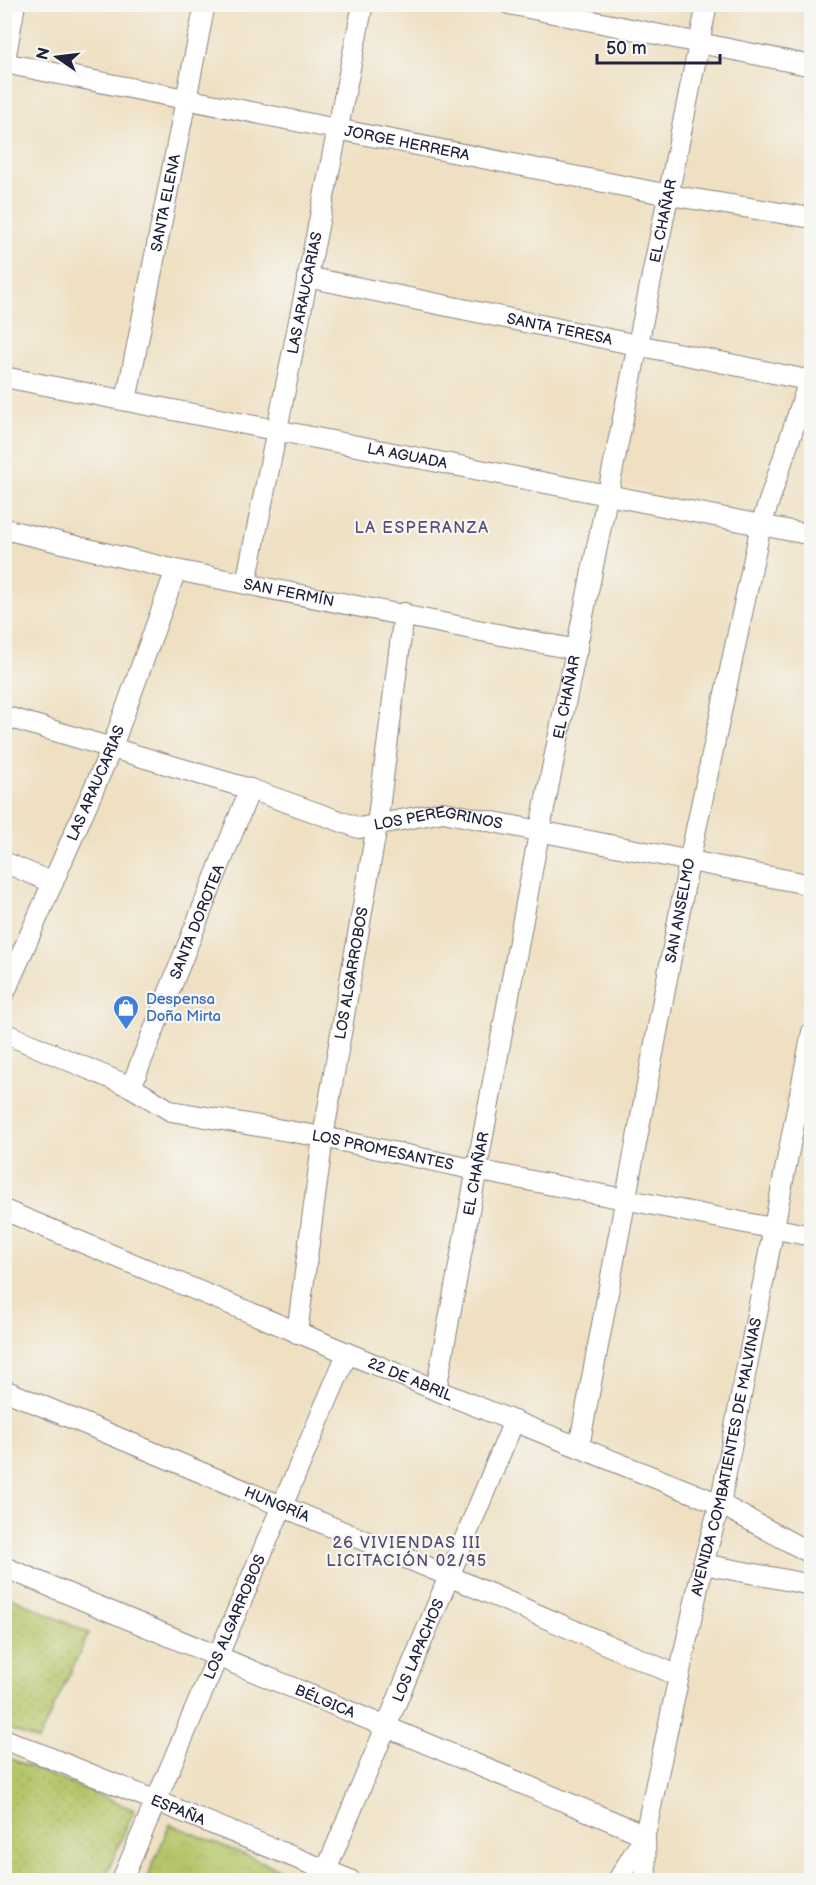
<svg xmlns="http://www.w3.org/2000/svg" width="816" height="1885" viewBox="0 0 816 1885" font-family="'Balsamiq Sans',sans-serif">
<style>
.grass{fill:url(#grass-dots);stroke:#6c7452;stroke-width:1.5}
.park{fill:url(#park-crowns);stroke:#6c7452;stroke-width:1.5}
.lines{fill:none;stroke-linecap:round;stroke-linejoin:round}
.minor-casing{stroke:#88817e;stroke-width:22}
.minor{stroke:#fff;stroke-width:20}
.labels{text-anchor:middle;stroke-width:4.5;stroke-linejoin:round;paint-order:stroke}
.street-label{font-size:15px;fill:#22223b;stroke:#f6f6f2}
.shop-label{font-size:15px;fill:#366cbe;stroke:#f6f6f2;text-anchor:start}
.neighbourhood-label{font-size:16px;letter-spacing:1.5px;fill:#584e74;stroke:#f6f6f2}
</style>
<defs>
<pattern id="grass-dots" width="8" height="8" patternUnits="userSpaceOnUse" patternTransform="scale(1.5)"><rect width="8" height="8" fill="#b5c669"/><path d="M2 2h.1M6 6h.1" fill="none" stroke="#9baa5c" stroke-width="1.8" stroke-linecap="round"/></pattern>
<pattern id="park-crowns" width="20" height="18" patternUnits="userSpaceOnUse" patternTransform="scale(1.5)"><rect width="20" height="18" fill="#b5c669"/><path d="M2 6a3 3 0 1 1 6 0M12 15a3 3 0 1 1 6 0" fill="none" stroke="#9baa5c"/></pattern>
</defs>
<rect width="100%" height="100%" fill="#f6f6f2"/>
<filter id="ink" filterUnits="userSpaceOnUse"><feTurbulence type="fractalNoise" baseFrequency=".0167" numOctaves="2"/><feDisplacementMap in="SourceGraphic" scale="12" xChannelSelector="R" yChannelSelector="G"/><feConvolveMatrix kernelMatrix="1 2 1 2 8 2 1 2 1" color-interpolation-filters="sRGB"/></filter>
<filter id="wash" filterUnits="userSpaceOnUse"><feTurbulence type="fractalNoise" baseFrequency=".008" numOctaves="4" result="noise"/><feDisplacementMap in="SourceGraphic" scale="24" xChannelSelector="R" yChannelSelector="G"/><feGaussianBlur stdDeviation="1.35" result="paint"/><feColorMatrix in="noise" values="0 0 0 0 0 0 0 0 0 0 0 0 0 0 0 0 0 1.4 0 .05"/><feComposite in="paint" operator="in"/></filter>
<g filter="url(#wash)">
<rect width="100%" height="100%" fill="#efe0c2"/>
<g class="grass">
<path d="M 5,1594 L 89,1633 L 38,1741 L 5,1727 Z"/>
<path d="M 4,1756 L 134,1810 L 104,1880 L 5,1880 Z"/>
</g>
<path class="park" d="M 170,1824 L 306,1880 L 146,1880 Z"/>
</g>
<g filter="url(#ink)">
<g class="lines">
<defs>
<g id="minor">
<path d="M 509,4 L 812,66"/>
<path id="s1" d="M 4,63 L 669,195 L 812,218"/>
<path d="M 4,66 L 15,4"/>
<path id="s2" d="M 307,277 L 812,381"/>
<path id="s3" d="M 4,377 L 812,535"/>
<path id="s4" d="M 126,401 L 205,4"/>
<path id="s5" d="M 4,529 L 176,570 L 577,650"/>
<path id="s6" d="M 246,583 L 363,4"/>
<path id="s7" d="M 4,716 L 250,789 L 359,828 L 443,812 L 812,885"/>
<path d="M 4,862 L 53,883"/>
<path id="s8" d="M 4,994 L 112,747 L 176,570"/>
<path id="s9" d="M 4,1033 L 131,1087 L 171,1111 L 323,1137 L 476,1170 L 812,1236"/>
<path id="s10" d="M 131,1087 L 250,789"/>
<path id="s11" d="M 4,1210 L 436,1390 L 720,1504 L 812,1554"/>
<path id="s12" d="M 297,1333 L 323,1137 L 377,825 L 404,613"/>
<path id="s13" d="M 4,1390 L 449,1576 L 679,1676"/>
<path id="s14" d="M 436,1390 L 539,833 L 707,4"/>
<path id="s15" d="M 579,1447 L 689,862 L 761,525 L 809,381"/>
<path d="M 703,1564 L 812,1585"/>
<path id="s16" d="M 4,1567 L 645,1835"/>
<path id="s17" d="M 4,1739 L 350,1880"/>
<path id="s18" d="M 122,1880 L 347,1354"/>
<path id="s19" d="M 322,1880 L 514,1421"/>
<path d="M 618,1880 L 645,1835"/>
<path id="s20" d="M 646,1880 L 645,1835 L 703,1564 L 720,1504 L 812,1032"/>
</g>
</defs>
<use href="#minor" class="minor-casing"/>
<use href="#minor" class="minor"/>
</g>
</g>
<defs>
<symbol id="shop-pin" viewBox="-11 -11 22 30"><path d="M0 17L-7.5 6A9.5 9.5 0 1 1 7.5 6Z" fill="#3f7fe0" stroke="#f6f6f2"/><path d="M-5-2.5h2.3a2.7 3.5 0 0 1 5.4 0H5L5.5 6h-11ZM-1.5-2.5h3a1.5 2.3 0 0 0-3 0Z" fill="#fff"/></symbol>
</defs>
<g fill-rule="evenodd">
<use href="#shop-pin" x="111" y="993" width="30" height="40"/>
</g>
<g class="labels">
<g class="street-label">
<text dy="5" stroke="none"><textPath href="#s1" startOffset="411">JORGE HERRERA</textPath></text>
<text dy="5" stroke="none"><textPath href="#s4" startOffset="202">SANTA ELENA</textPath></text>
<text dy="5" stroke="none"><textPath href="#s14" startOffset="1191">EL CHAÑAR</textPath></text>
<text dy="5" stroke="none"><textPath href="#s6" startOffset="296">LAS ARAUCARIAS</textPath></text>
<text dy="5" stroke="none"><textPath href="#s2" startOffset="258">SANTA TERESA</textPath></text>
<text dy="5" stroke="none"><textPath href="#s3" startOffset="411">LA AGUADA</textPath></text>
<text dy="5" stroke="none"><textPath href="#s5" startOffset="292">SAN FERMÍN</textPath></text>
<text dy="5" stroke="none"><textPath href="#s14" startOffset="705">EL CHAÑAR</textPath></text>
<text dy="5" stroke="none"><textPath href="#s8" startOffset="230">LAS ARAUCARIAS</textPath></text>
<text dy="5" stroke="none"><textPath href="#s7" startOffset="453">LOS PEREGRINOS</textPath></text>
<text dy="5" stroke="none"><textPath href="#s15" startOffset="546">SAN ANSELMO</textPath></text>
<text dy="5" stroke="none"><textPath href="#s10" startOffset="178">SANTA DOROTEA</textPath></text>
<text dy="5" stroke="none"><textPath href="#s12" startOffset="364">LOS ALGARROBOS</textPath></text>
<text dy="5" stroke="none"><textPath href="#s9" startOffset="400">LOS PROMESANTES</textPath></text>
<text dy="5" stroke="none"><textPath href="#s14" startOffset="220">EL CHAÑAR</textPath></text>
<text dy="5" stroke="none"><textPath href="#s11" startOffset="440">22 DE ABRIL</textPath></text>
<text dy="5" stroke="none"><textPath href="#s20" startOffset="432">AVENIDA COMBATIENTES DE MALVINAS</textPath></text>
<text dy="5" stroke="none"><textPath href="#s13" startOffset="296">HUNGRÍA</textPath></text>
<text dy="5" stroke="none"><textPath href="#s18" startOffset="286">LOS ALGARROBOS</textPath></text>
<text dy="5" stroke="none"><textPath href="#s19" startOffset="249">LOS LAPACHOS</textPath></text>
<text dy="5" stroke="none"><textPath href="#s16" startOffset="348">BÉLGICA</textPath></text>
<text dy="5" stroke="none"><textPath href="#s17" startOffset="188">ESPAÑA</textPath></text>
</g>
<g class="shop-label">
<text x="146" y="1004">Despensa<tspan x="146" dy="17">Doña Mirta</tspan></text>
</g>
<g class="neighbourhood-label">
<text x="422" y="533">LA ESPERANZA</text>
<text x="407" y="1548">26 VIVIENDAS III<tspan x="407" dy="18">LICITACIÓN 02/95</tspan></text>
</g>
</g>
<rect width="816" height="1885" fill="none" stroke="#f6f6f2" stroke-width="24"/>
<g transform="translate(57 57) rotate(284)" stroke="#f6f6f2" stroke-width="4.5" paint-order="stroke">
<path d="M0-4.5L10 22L0 15L-10 22Z" fill="#22223b"/>
<text y="-9" font-size="16" font-weight="bold" text-anchor="middle" fill="#22223b">N</text>
</g>
<path d="M597 54v9h123v-9" fill="none" stroke="#22223b" stroke-width="3"/>
<text x="606" y="54" font-size="18" fill="#22223b" stroke="#f6f6f2" stroke-width="4.5" paint-order="stroke">50 m</text>
</svg>
